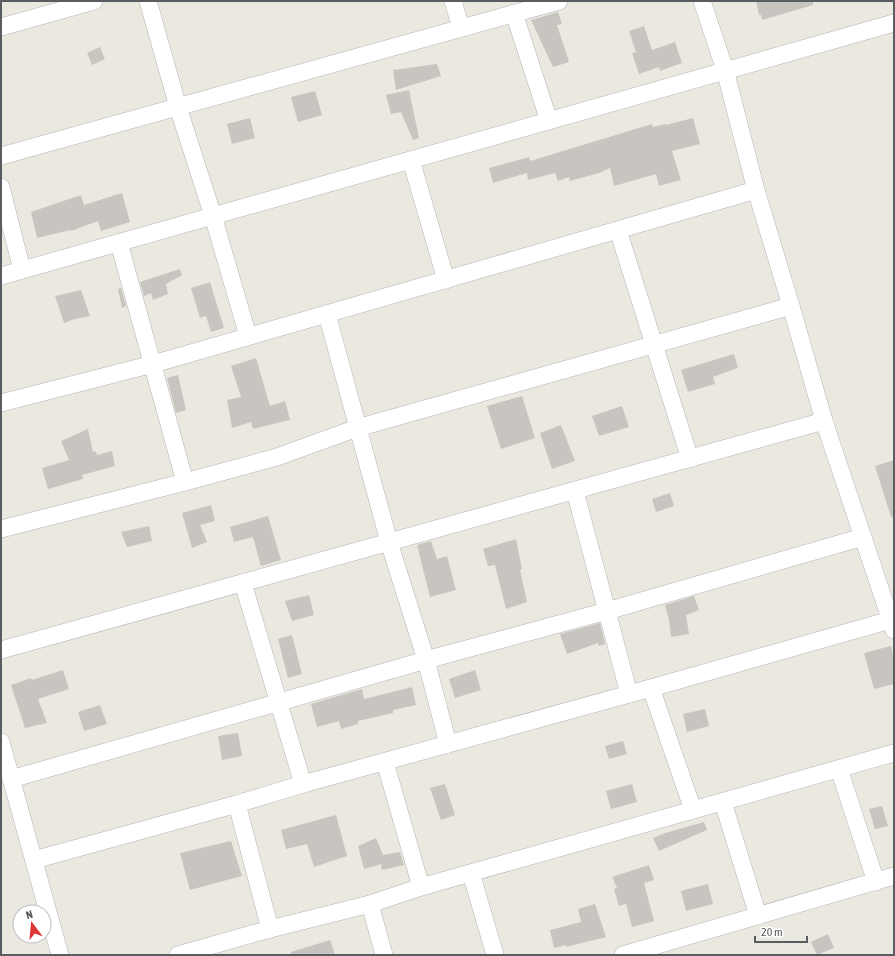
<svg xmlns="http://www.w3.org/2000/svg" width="895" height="956" viewBox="0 0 895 956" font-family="'Asap Condensed',sans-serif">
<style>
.building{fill:#c8c5c0}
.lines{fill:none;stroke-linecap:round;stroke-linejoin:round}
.minor-casing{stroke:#b1b4b7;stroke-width:18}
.minor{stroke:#fff;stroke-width:17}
</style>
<rect width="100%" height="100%" fill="#ebe8e0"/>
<g class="building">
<path d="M 756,1 L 813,1 L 813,5 L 762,20 L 761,15 L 759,15 Z"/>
<path d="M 558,12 L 562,24 L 557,25 L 569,62 L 553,67 L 531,20 Z"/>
<path d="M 644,26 L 652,50 L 675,42 L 682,63 L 660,71 L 659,67 L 639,74 L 632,53 L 636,52 L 629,31 Z"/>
<path d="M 100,47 L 105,59 L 92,65 L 87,53 Z"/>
<path d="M 437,64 L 441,76 L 396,90 L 393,70 Z"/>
<path d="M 409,90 L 419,138 L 413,140 L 401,112 L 391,114 L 386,95 Z"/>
<path d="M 315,91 L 322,115 L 298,122 L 291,97 Z"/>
<path d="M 250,118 L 255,138 L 232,144 L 227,124 Z"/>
<path d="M 693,118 L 700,144 L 672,151 L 681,180 L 659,186 L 656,174 L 614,186 L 610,168 L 599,173 L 570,181 L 569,177 L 558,181 L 555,173 L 528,180 L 527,173 L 493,183 L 489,168 L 529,157 L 530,161 L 652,124 L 653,127 L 666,124 L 666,125 Z"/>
<path d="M 122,193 L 130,222 L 101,231 L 98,221 L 71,231 L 71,230 L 37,238 L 31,212 L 81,195 L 84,205 Z"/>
<path d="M 180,269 L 182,275 L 166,284 L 168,294 L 153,300 L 151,293 L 144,296 L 140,282 Z"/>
<path d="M 210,282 L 224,328 L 211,332 L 206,316 L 200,318 L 191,288 Z"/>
<path d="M 121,288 L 126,306 L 122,308 L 118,289 Z"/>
<path d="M 81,290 L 90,316 L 75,319 L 64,323 L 55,296 Z"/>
<path d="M 734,354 L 738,368 L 713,377 L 715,384 L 688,392 L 681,370 Z"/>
<path d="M 256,358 L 270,406 L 285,401 L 290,420 L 253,429 L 251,422 L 232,428 L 227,400 L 241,397 L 231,366 Z"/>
<path d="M 178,375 L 186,410 L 176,413 L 167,378 Z"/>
<path d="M 522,396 L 535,438 L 501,449 L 487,406 Z"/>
<path d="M 622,406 L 629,427 L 599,436 L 592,416 Z"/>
<path d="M 561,425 L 575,461 L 552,469 L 540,433 Z"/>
<path d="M 88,429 L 93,452 L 96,451 L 97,455 L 112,451 L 115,466 L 82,475 L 83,479 L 48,489 L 42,468 L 69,460 L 61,441 Z"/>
<path d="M 894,460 L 894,517 L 891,517 L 875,466 Z"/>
<path d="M 670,493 L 674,506 L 656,512 L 652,499 Z"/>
<path d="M 211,505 L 215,521 L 200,525 L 207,542 L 192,548 L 182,513 Z"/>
<path d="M 268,516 L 281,560 L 261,566 L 253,537 L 234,542 L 230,527 Z"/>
<path d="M 149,526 L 152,541 L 127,547 L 121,532 Z"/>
<path d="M 516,539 L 522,569 L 520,570 L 527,602 L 506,609 L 495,565 L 488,566 L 483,549 Z"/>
<path d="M 431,541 L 437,559 L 447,556 L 456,590 L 430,597 L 417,545 Z"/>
<path d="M 309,595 L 314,615 L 292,621 L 285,601 Z"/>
<path d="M 694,596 L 699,610 L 686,615 L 689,634 L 671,637 L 669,620 L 665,605 Z"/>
<path d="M 600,623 L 605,644 L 599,646 L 598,643 L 567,654 L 560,634 Z"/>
<path d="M 292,635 L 302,674 L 288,678 L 278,639 Z"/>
<path d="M 891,646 L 894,660 L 894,684 L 874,689 L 864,653 Z"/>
<path d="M 63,670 L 69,689 L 38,699 L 47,723 L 25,728 L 11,685 L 31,678 L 32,680 Z"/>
<path d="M 475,670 L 481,690 L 455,698 L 449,679 Z"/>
<path d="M 412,687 L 416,705 L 393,710 L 393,713 L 358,721 L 358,724 L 341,729 L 339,721 L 317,727 L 311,704 L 362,689 L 364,699 Z"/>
<path d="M 100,705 L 107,724 L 84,731 L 78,712 Z"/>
<path d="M 705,709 L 709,726 L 687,732 L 683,714 Z"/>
<path d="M 238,733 L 242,756 L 222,760 L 218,736 Z"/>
<path d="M 623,741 L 627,754 L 609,759 L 605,746 Z"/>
<path d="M 445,784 L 455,815 L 441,820 L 430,788 Z"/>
<path d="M 632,784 L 637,802 L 611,809 L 606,791 Z"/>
<path d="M 882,806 L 888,826 L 875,829 L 869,809 Z"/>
<path d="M 336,815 L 347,856 L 314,867 L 307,844 L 286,849 L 281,830 Z"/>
<path d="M 704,822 L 707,830 L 659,851 L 653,838 L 665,833 Z"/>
<path d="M 376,838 L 383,855 L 400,852 L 404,865 L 382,870 L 381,864 L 364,869 L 358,846 Z"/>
<path d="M 231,841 L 242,876 L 190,890 L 180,853 Z"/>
<path d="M 649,865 L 654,880 L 644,883 L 654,921 L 632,927 L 626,904 L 619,906 L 614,889 L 617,888 L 612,877 Z"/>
<path d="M 708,884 L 713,904 L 686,911 L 681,891 Z"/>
<path d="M 595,904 L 606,937 L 566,947 L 566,945 L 554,948 L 550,930 L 581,922 L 578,909 Z"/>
<path d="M 828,934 L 834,948 L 817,955 L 811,942 Z"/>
<path d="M 330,940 L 335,955 L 291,955 L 291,952 Z"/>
</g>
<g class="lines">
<defs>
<g id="minor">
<path d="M 148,1 L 178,107 L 213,216 L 248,336"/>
<path d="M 453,1 L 461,28"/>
<path d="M 702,1 L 725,70 L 756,190 L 791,306 L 824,421 L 894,630"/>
<path d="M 514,13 L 549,121"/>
<path d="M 1,27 L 94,1"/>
<path d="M 1,156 L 559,1"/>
<path d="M 411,160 L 446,280"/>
<path d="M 1,187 L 22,270"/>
<path d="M 618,230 L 690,459"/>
<path d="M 119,243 L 185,482"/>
<path d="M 1,276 L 894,23"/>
<path d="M 327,314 L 389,542 L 426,660 L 448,744"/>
<path d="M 1,403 L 153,364 L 756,190"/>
<path d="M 575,491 L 629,694"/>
<path d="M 1,529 L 185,482 L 277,457 L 357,428 L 791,306"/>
<path d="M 243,583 L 303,784"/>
<path d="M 1,650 L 824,421"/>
<path d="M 651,688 L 693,810"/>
<path d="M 1,742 L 60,955"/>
<path d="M 385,762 L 421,887"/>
<path d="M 839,769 L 876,882"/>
<path d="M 11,779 L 426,660 L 607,611 L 863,537"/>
<path d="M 723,802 L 758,916"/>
<path d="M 237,804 L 270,929"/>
<path d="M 34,860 L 237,804 L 303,784 L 651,688 L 894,619"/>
<path d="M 471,873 L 495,955"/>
<path d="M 370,904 L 384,955"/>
<path d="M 178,955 L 270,929 L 370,904 L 421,887 L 894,753"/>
<path d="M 623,955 L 894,876"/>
</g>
</defs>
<use href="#minor" class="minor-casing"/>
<use href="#minor" class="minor"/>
</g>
<rect width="895" height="956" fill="none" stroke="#595d60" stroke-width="4"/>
<g transform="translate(32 924) rotate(344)"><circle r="19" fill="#ffffff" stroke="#bdbebf"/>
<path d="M0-3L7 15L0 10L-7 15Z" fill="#dc3637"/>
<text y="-6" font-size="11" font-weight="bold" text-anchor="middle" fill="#595d60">N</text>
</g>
<path d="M755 936v6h52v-6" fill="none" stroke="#595d60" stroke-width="2"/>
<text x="761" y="936" font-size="12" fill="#595d60" stroke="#ffffff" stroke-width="3" paint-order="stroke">20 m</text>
</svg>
